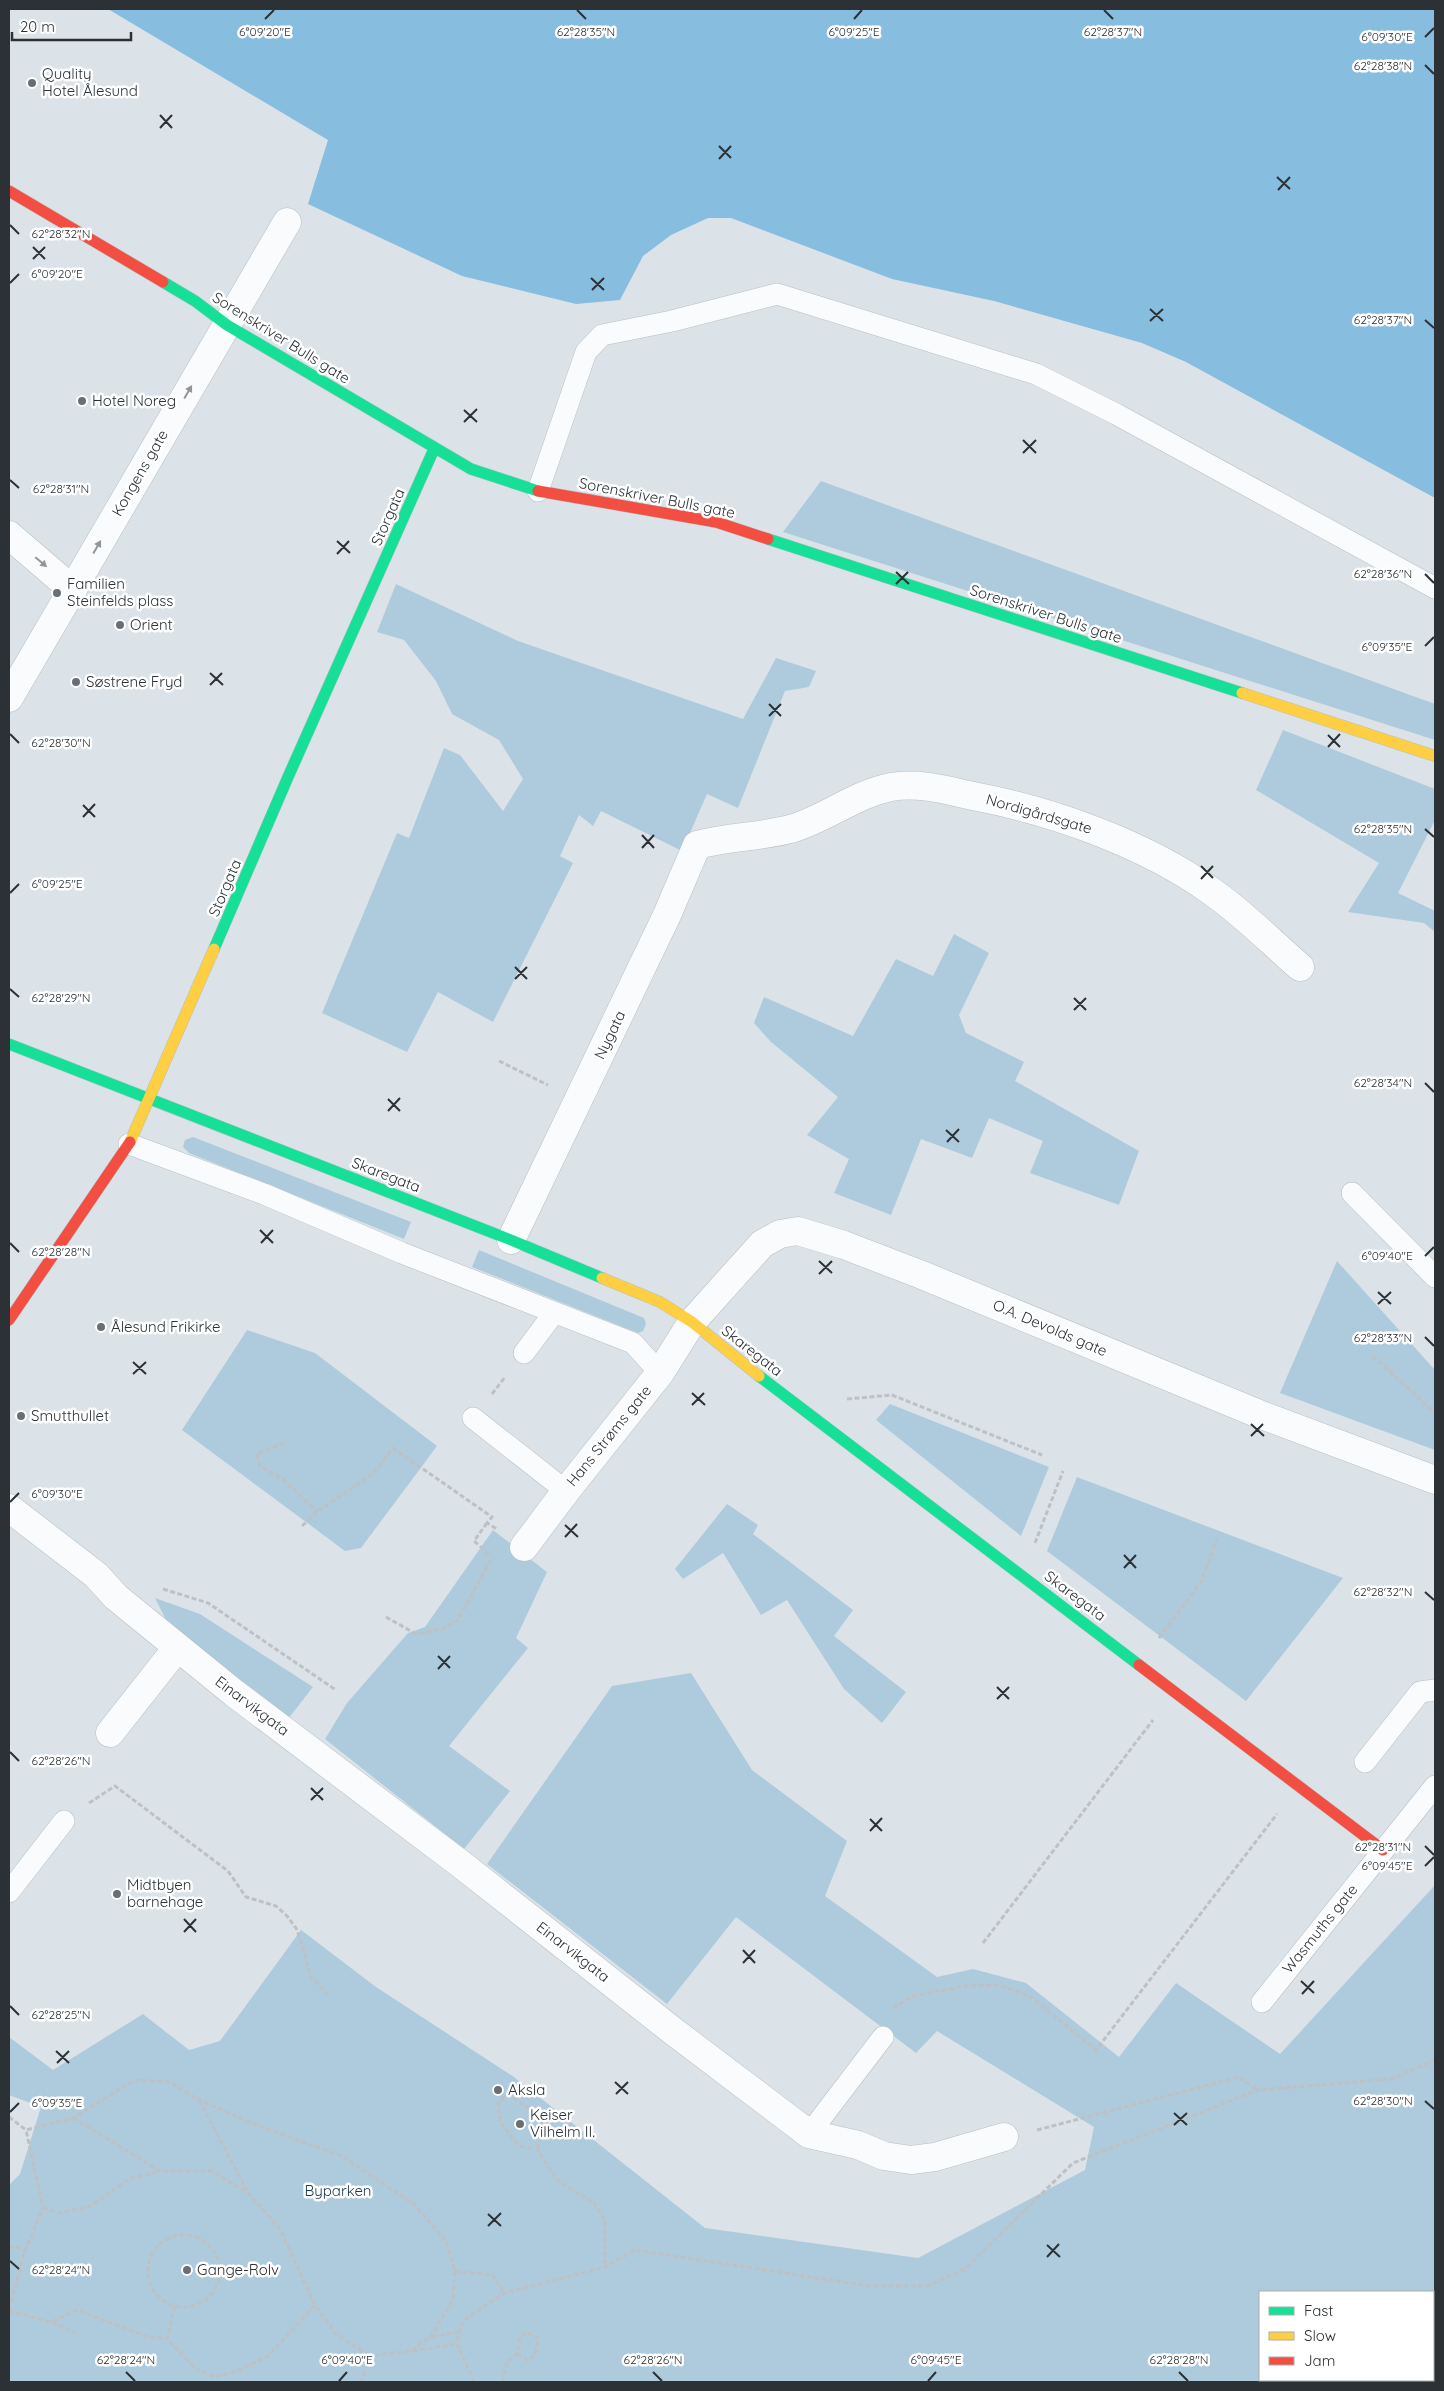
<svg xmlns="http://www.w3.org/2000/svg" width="1444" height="2391" viewBox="0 0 1444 2391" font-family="Quicksand,sans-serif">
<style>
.green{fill:#aecbdd;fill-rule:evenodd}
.water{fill:#87bddf}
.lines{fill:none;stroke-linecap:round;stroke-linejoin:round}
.lane-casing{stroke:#b8bfc2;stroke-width:22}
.street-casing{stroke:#b8bfc2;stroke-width:29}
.fast-casing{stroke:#b8bfc2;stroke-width:12}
.slow-casing{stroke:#b8bfc2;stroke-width:12}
.jam-casing{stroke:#b8bfc2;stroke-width:12}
.path{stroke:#bec1c4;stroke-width:3;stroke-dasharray:5 2.5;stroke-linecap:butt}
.lane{stroke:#fafbfc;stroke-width:21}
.street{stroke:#fafbfc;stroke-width:28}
.fast{stroke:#16e098;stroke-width:11}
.slow{stroke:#ffcf43;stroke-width:11}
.jam{stroke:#f24e42;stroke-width:11}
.oneway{fill:#929698}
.ticks{fill:none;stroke:#2b3135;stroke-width:2}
.poi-dot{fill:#696f74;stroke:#fff;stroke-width:2}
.labels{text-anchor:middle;stroke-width:5;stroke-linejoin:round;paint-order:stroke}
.poi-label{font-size:15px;fill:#2b3135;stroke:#fff;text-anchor:start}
.street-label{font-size:15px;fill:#2b3135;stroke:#fff}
.park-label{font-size:15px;fill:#18394d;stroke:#fff}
.ticks-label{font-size:12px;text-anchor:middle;fill:#2b3135;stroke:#fff;stroke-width:5;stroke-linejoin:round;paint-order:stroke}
</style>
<rect width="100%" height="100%" fill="#dbe3e8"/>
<g class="green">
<path d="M 821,481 L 1435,704 L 1435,740 L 783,532 Z"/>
<path d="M 396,584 L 518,641 L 743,719 L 776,658 L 816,671 L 809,687 L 785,691 L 738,808 L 707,794 L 682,851 L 601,811 L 593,826 L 579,815 L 560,856 L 573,863 L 493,1022 L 438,992 L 407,1052 L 322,1013 L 397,833 L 409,838 L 444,748 L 460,755 L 503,811 L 523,779 L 499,740 L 452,714 L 436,681 L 404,640 L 377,632 Z"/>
<path d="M 1283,730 L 1435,789 L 1435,820 L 1398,893 L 1435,911 L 1435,932 L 1424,923 L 1348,912 L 1379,863 L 1256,790 Z"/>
<path d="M 954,934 L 989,953 L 959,1015 L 966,1033 L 1024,1062 L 1015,1081 L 1139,1151 L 1119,1205 L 1030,1173 L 1043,1141 L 989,1118 L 972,1158 L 921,1139 L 891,1215 L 834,1193 L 849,1159 L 807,1135 L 838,1097 L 771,1042 L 754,1023 L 764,997 L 853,1036 L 896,959 L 933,976 Z"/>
<path d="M 193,1137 L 411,1222 L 404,1239 L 189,1153 L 183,1147 L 185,1140 Z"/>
<path d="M 479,1250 L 644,1318 L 646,1324 L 643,1331 L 638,1333 L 472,1267 Z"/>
<path d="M 1337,1261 L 1435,1370 L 1435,1450 L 1280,1393 Z"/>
<path d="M 247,1330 L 315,1353 L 437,1446 L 361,1548 L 345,1551 L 182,1430 Z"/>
<path d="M 890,1404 L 1049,1467 L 1021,1536 L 876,1420 Z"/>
<path d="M 1077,1477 L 1343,1578 L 1246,1701 L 1047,1551 Z"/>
<path d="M 727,1504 L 758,1525 L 753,1534 L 853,1610 L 834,1636 L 906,1692 L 882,1723 L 844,1689 L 787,1600 L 761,1615 L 723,1553 L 683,1579 L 675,1569 Z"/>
<path d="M 493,1530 L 547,1572 L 516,1638 L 528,1648 L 449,1746 L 510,1791 L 464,1849 L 325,1739 L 347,1703 L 408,1633 L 425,1627 Z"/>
<path d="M 155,1598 L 200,1614 L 313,1687 L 288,1719 L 167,1622 Z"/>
<path d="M 691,1673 L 752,1770 L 847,1841 L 825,1896 L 937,1977 L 973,1969 L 1026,1983 L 1119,2057 L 1176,1983 L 1280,2054 L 1435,1885 L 1435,2382 L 9,2382 L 9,2185 L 20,2174 L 41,2107 L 9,2095 L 9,2037 L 53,2070 L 143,2014 L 189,2050 L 220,2041 L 301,1930 L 376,1987 L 514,2077 L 705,2228 L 918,2258 L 1085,2170 L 1094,2127 L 937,2031 L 916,2053 L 736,1917 L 667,2004 L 487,1864 L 612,1686 ZM 1260,2292 L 1433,2292 L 1433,2380 L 1260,2380 Z"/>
</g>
<path class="water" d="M 108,9 L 1435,9 L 1435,498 L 1186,362 L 1142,343 L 994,301 L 892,279 L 731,218 L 708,218 L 671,235 L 643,256 L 620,300 L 576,304 L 462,276 L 308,204 L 328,140 Z"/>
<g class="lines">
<defs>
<g id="lane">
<path d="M 538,491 L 586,352 L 602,335 L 672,321 L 777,294 L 1036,374 L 1116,414 L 1435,588"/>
<path d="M 129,1144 L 264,1194 L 402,1253 L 633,1343 L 660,1373"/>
<path d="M 1352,1193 L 1435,1277"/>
<path d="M 524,1353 L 554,1313"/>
<path d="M 473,1418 L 566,1491"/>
<path d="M 1365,1762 L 1420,1692 L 1435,1690"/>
<path d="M 9,1892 L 64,1821"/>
<path d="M 1262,2002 L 1435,1786"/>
<path d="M 809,2134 L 883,2037"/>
</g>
<g id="street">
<path d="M 9,535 L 73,590"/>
<path d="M 9,698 L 287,222"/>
<path d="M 511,1240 L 667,915 L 697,845 C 729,836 763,837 794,828 C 828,817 856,794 891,787 C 918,782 947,790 973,796 C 1053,811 1145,844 1211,891 C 1243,913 1271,942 1300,967"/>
<path d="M 9,1508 L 96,1575 L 116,1597 L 234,1693 L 462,1865 L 673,2031 L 809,2134 L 858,2145 L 884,2156 L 911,2160 L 935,2157 L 1004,2137"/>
<path d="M 524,1547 L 566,1491 L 660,1373 L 692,1322 L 762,1244 L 780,1234 L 798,1231 L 844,1245 L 922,1275 L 1259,1414 L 1435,1480"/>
<path d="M 110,1733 L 177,1648"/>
</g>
<g id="fast">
<path d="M 163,282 L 195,301 L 227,325 L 471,469 L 538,491"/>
<path d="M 768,539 L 1242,693"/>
<path d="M 214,949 L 288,777 L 434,449"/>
<path d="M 9,1044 L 511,1240 L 602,1278"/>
<path d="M 759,1376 L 1139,1665"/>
</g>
<g id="slow">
<path d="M 1242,693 L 1435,756"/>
<path d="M 130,1142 L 214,949"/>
<path d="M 602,1278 L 660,1302 L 692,1322 L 759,1376"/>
</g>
<g id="jam">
<path d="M 9,191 L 163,282"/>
<path d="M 538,491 L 716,522 L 768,539"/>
<path d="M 9,1320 L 130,1142"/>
<path d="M 1139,1665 L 1383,1850"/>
</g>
</defs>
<use href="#lane" class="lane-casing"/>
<use href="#street" class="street-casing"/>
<use href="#fast" class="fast-casing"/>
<use href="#slow" class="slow-casing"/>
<use href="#jam" class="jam-casing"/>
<g class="path">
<path d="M 499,1061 L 548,1085"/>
<path d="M 1373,1356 L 1435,1413"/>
<path d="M 492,1394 L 505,1377"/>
<path d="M 847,1399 L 892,1395 L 1042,1455"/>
<path d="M 284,1443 L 257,1454 L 259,1465 L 284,1480 L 317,1512"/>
<path d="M 487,1523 L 474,1541 L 489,1554"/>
<path d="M 302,1526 L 317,1512 L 374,1473 L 393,1448 L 492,1517 L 487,1523 L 497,1529"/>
<path d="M 1035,1543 L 1063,1471"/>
<path d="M 163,1589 L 208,1603 L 336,1690"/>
<path d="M 386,1617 L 416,1634 L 442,1629 L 457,1621 L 491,1560"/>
<path d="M 1159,1638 L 1201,1582 L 1217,1539"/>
<path d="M 89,1803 L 115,1786 L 228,1871 L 246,1897 L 276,1906 L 287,1916 L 296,1928 L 302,1944 L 310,1976 L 328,1994"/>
<path d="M 983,1943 L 1153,1720"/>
<path d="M 893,2008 L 913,1996 L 966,1986 L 998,1985 L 1030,1996 L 1096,2050 L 1277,1814"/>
<path d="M 199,2100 L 249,2194"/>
<path d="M 9,2117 L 26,2130 L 73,2118 L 135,2080 L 170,2082 L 199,2100 L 259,2126 L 342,2156 L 415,2205 L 446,2241 L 455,2271 L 453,2299 L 431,2337 L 410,2351 L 370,2356"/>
<path d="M 73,2118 L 160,2171 L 212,2171 L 249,2194 L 280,2229 L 315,2305 L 336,2334 L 370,2356 L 361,2382"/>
<path d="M 1037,2130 L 1239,2077 L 1257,2090"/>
<path d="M 537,2149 C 550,2116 533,2112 508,2094 L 498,2103 L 500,2122 L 519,2146 L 537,2149 L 558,2181 L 594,2203 L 605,2220 L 605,2267"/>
<path d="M 43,2208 L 60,2213 L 90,2206 L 131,2178 L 159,2172"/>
<circle cx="184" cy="2271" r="36"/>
<path d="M 9,2248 L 15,2246 L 25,2251"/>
<path d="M 455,2271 L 493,2275 L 504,2293"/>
<path d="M 175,2306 L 167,2339 L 196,2369 L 215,2377 L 237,2371 L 268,2356 L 315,2305"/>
<path d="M 9,2309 L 25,2251 L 43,2208 L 26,2130"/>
<path d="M 9,2311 L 51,2322 L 77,2310 L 146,2336 L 167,2339"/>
<path d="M 52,2322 L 76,2333"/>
<path d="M 432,2337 L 459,2332"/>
<path d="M 413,2351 L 457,2344"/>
<path d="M 474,2382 L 457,2344 L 459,2332 L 464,2320 L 504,2293 L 605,2267 L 635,2250 L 870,2286 L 928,2286 L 965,2269 L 1073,2163 L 1258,2090 L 1391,2079 L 1435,2060"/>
<path d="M 502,2382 L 507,2362 L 517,2354 L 520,2338 L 526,2332 L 537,2337 L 538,2343 L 535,2356 L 527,2360 L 517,2354"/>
</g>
<use href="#lane" class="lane"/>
<use href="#street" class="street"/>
<use href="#fast" class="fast"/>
<use href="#slow" class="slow"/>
<use href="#jam" class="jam"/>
</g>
<defs><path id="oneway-solid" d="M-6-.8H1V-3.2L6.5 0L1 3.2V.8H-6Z" transform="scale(1.25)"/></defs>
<g class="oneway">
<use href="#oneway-solid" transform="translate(188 392) rotate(-60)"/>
<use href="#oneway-solid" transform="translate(97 547) rotate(-60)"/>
<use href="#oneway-solid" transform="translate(41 562) rotate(40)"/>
</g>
<path class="ticks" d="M 577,10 L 586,19M 1104,10 L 1113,19M 265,19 L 274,10M 854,19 L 862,10M 1425,37 L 1434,28M 1425,65 L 1434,74M 160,115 L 172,128M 160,128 L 172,115M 719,146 L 731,158M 719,159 L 731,146M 1277,177 L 1290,189M 1278,190 L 1290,177M 10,225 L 19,234M 33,247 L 45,259M 33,259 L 45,247M 591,278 L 604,290M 10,283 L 19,274M 592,290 L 604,278M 1150,309 L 1163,321M 1425,320 L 1434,328M 1150,321 L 1163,309M 464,410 L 477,422M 464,422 L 477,409M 1023,440 L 1036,453M 1023,453 L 1036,440M 10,480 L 19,488M 337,541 L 350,553M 337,554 L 349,541M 896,572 L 909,584M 1425,574 L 1434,583M 896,584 L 908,572M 1425,646 L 1434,637M 210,673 L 223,685M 210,685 L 222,673M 769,704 L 781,716M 769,716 L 781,704M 10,734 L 19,743M 1328,735 L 1340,747M 1328,747 L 1340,734M 83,805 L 95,817M 83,817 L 95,804M 1425,829 L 1434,837M 642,835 L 654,848M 642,848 L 654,835M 1201,866 L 1213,878M 1201,879 L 1213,866M 10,893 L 19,884M 515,967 L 527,979M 515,979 L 527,967M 10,989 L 19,997M 1074,998 L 1086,1010M 1074,1010 L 1086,998M 1425,1083 L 1434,1092M 388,1099 L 400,1111M 388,1111 L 400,1098M 946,1130 L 959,1142M 947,1142 L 959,1129M 260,1230 L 273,1243M 10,1243 L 19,1252M 261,1243 L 273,1230M 1425,1256 L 1434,1247M 819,1261 L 832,1273M 819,1274 L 832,1261M 1378,1292 L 1391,1304M 1378,1304 L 1391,1292M 1425,1337 L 1434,1346M 133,1362 L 146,1374M 133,1374 L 146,1362M 692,1393 L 705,1405M 692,1405 L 704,1393M 1251,1424 L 1264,1436M 1251,1436 L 1263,1424M 10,1502 L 19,1493M 565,1525 L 578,1537M 565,1537 L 577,1524M 1124,1555 L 1136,1568M 1124,1568 L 1136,1555M 1425,1592 L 1434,1600M 438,1656 L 450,1668M 438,1669 L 450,1656M 997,1687 L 1009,1699M 997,1699 L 1009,1687M 10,1752 L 19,1761M 311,1788 L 323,1800M 311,1800 L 323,1788M 870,1819 L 882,1831M 870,1831 L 882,1818M 1425,1846 L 1434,1855M 1425,1866 L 1434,1857M 184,1919 L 196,1932M 184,1932 L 196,1919M 743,1950 L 755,1963M 743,1963 L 755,1950M 1301,1981 L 1314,1993M 1302,1994 L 1314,1981M 10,2006 L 19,2015M 56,2051 L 69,2063M 57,2063 L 69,2051M 615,2082 L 628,2094M 616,2094 L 628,2082M 1425,2101 L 1434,2109M 10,2112 L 19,2103M 1174,2113 L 1187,2125M 1174,2125 L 1187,2113M 488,2214 L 501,2226M 488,2226 L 501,2213M 1047,2245 L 1060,2257M 1047,2257 L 1059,2244M 10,2261 L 19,2269M 126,2372 L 135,2381M 653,2372 L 662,2381M 1179,2372 L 1188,2381M 339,2381 L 347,2372M 928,2381 L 936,2372"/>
<g class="poi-dot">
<circle cx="32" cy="83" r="5"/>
<circle cx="82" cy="401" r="5"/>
<circle cx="57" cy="593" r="5"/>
<circle cx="120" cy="625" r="5"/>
<circle cx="76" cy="682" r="5"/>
<circle cx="101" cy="1327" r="5"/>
<circle cx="21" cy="1416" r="5"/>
<circle cx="117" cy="1894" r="5"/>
<circle cx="498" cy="2090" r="5"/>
<circle cx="520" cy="2124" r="5"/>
<circle cx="187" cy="2270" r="5"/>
</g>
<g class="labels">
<g class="poi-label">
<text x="42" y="79">Quality<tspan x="42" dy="17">Hotel Ålesund</tspan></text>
<text x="92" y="406">Hotel Noreg</text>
<text x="67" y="589">Familien<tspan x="67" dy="17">Steinfelds plass</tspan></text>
<text x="130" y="630">Orient</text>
<text x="86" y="687">Søstrene Fryd</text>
<text x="111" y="1332">Ålesund Frikirke</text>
<text x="31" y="1421">Smutthullet</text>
<text x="127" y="1890">Midtbyen<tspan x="127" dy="17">barnehage</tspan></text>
<text x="508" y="2095">Aksla</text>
<text x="530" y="2120">Keiser<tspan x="530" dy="17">Vilhelm II.</tspan></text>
<text x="197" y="2275">Gange-Rolv</text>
</g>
<g class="street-label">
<text transform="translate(281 338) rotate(32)" y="5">Sorenskriver Bulls gate</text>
<text transform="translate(140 473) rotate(-60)" y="5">Kongens gate</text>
<text transform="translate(657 498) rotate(11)" y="5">Sorenskriver Bulls gate</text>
<text transform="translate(388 517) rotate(-66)" y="5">Storgata</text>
<text transform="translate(1046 614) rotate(18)" y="5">Sorenskriver Bulls gate</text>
<text transform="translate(1039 814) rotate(16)" y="5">Nordigårdsgate</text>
<text transform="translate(225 888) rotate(-67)" y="5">Storgata</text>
<text transform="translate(610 1035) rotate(-64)" y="5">Nygata</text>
<text transform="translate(386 1175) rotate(21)" y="5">Skaregata</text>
<text transform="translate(1050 1328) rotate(23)" y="5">O.A. Devolds gate</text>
<text transform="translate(752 1351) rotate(38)" y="5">Skaregata</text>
<text transform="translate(609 1436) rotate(-51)" y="5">Hans Strøms gate</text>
<text transform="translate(1075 1596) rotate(37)" y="5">Skaregata</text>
<text transform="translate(252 1706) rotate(37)" y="5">Einarvikgata</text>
<text transform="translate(1320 1929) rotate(-51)" y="5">Wasmuths gate</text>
<text transform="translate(573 1952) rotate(38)" y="5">Einarvikgata</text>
</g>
<g class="park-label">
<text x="338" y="2196">Byparken</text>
</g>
</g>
<g class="ticks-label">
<text x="586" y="36">62°28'35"N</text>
<text x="1113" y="36">62°28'37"N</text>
<text x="265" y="36">6°09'20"E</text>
<text x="854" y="36">6°09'25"E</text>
<text x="1387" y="41">6°09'30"E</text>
<text x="1383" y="70">62°28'38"N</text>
<text x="61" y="238">62°28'32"N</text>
<text x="57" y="278">6°09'20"E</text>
<text x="1383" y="324">62°28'37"N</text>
<text x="61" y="493">62°28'31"N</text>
<text x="1383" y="578">62°28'36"N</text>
<text x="1387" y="651">6°09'35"E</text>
<text x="61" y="747">62°28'30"N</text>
<text x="1383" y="833">62°28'35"N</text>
<text x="57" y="888">6°09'25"E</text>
<text x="61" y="1002">62°28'29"N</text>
<text x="1383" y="1087">62°28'34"N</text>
<text x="61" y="1256">62°28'28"N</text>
<text x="1387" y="1260">6°09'40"E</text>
<text x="1383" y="1342">62°28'33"N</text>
<text x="57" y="1498">6°09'30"E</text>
<text x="1383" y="1596">62°28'32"N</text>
<text x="61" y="1765">62°28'26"N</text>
<text x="1383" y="1851">62°28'31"N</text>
<text x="1387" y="1870">6°09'45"E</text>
<text x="61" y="2019">62°28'25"N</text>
<text x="1383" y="2105">62°28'30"N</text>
<text x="57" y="2107">6°09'35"E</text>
<text x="61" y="2274">62°28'24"N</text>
<text x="347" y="2364">6°09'40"E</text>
<text x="936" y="2364">6°09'45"E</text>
<text x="126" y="2364">62°28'24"N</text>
<text x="653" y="2364">62°28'26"N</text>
<text x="1179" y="2364">62°28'28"N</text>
</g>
<rect width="1444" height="2391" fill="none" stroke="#2b3135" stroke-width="20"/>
<rect x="1259" y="2291" width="175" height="90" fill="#ffffff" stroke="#aaadae"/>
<rect x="1269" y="2307" width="25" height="8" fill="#16e098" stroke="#aaadae"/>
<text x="1304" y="2316" font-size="15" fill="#2b3135">Fast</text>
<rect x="1269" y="2332" width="25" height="8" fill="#ffcf43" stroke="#aaadae"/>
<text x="1304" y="2341" font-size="15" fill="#2b3135">Slow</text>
<rect x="1269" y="2357" width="25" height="8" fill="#f24e42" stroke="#aaadae"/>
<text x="1304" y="2366" font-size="15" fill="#2b3135">Jam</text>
<path d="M12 32v8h119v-8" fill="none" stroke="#2b3135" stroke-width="2.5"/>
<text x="20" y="32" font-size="15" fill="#2b3135" stroke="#ffffff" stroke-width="4" paint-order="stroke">20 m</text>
</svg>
